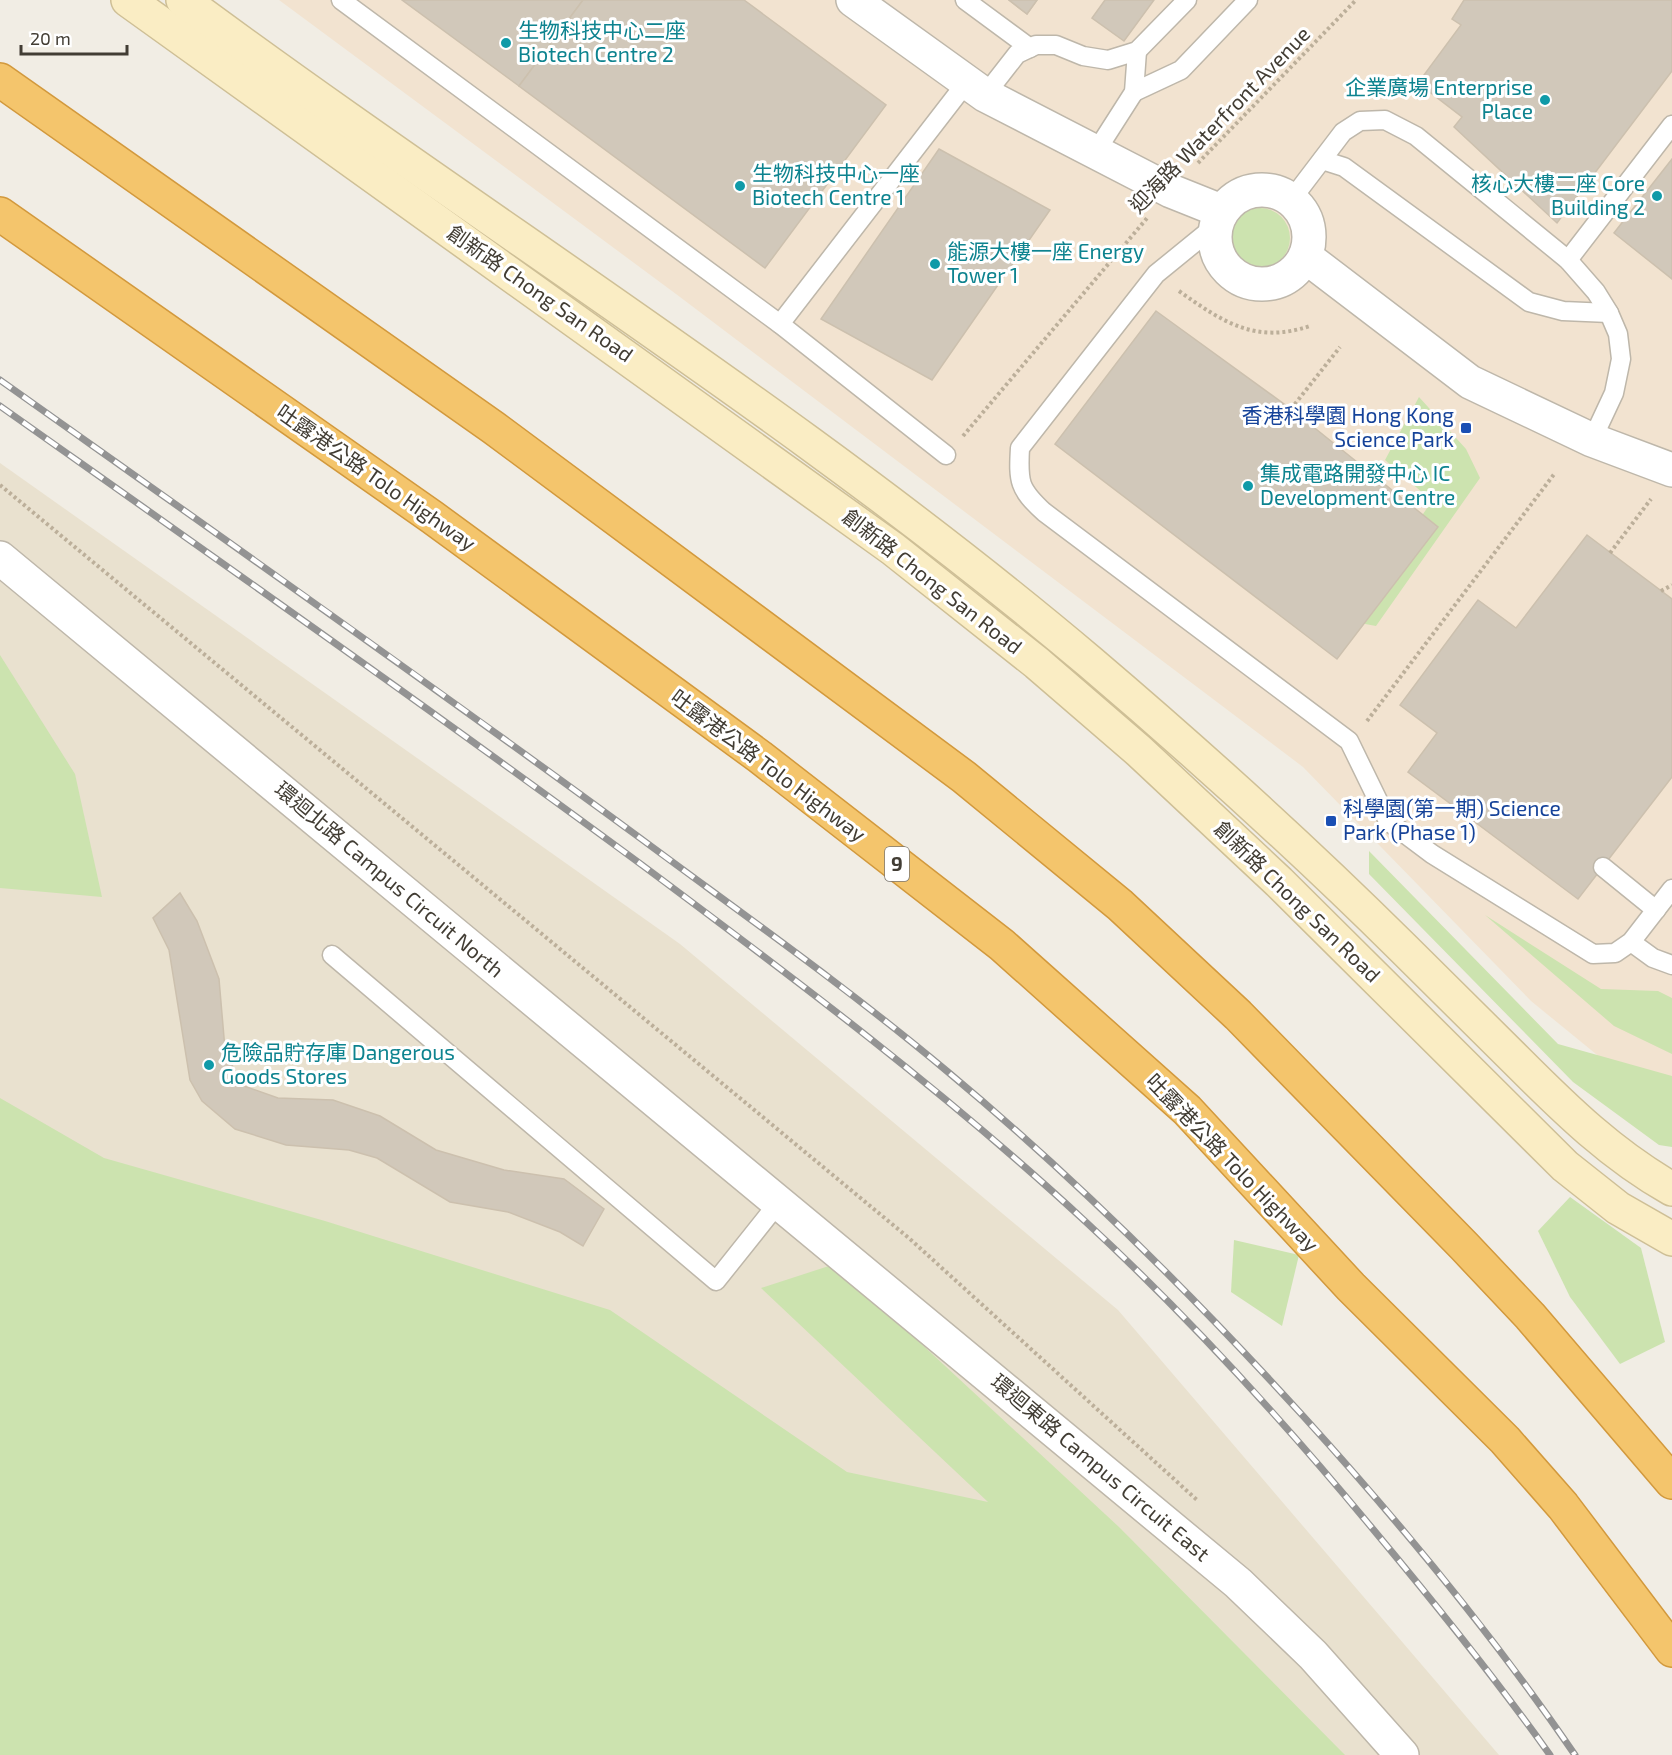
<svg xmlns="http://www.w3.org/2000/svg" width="1672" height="1755" viewBox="0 0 1672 1755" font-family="'Exo 2','Noto Sans TC',sans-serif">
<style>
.commercial{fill:#f2e3d0}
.education{fill:#e9e1cf}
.green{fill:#cce3af}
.building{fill:#d1c8ba;stroke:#ccc0ae;stroke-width:1.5}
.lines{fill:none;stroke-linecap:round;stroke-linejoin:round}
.lane-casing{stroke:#beb7aa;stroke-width:21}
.street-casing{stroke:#beb7aa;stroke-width:36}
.secondary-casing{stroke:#cebf96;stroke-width:36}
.highway-casing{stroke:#d2993d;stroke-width:36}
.path{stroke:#bcaf9a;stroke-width:4;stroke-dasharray:3 3;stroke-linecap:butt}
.lane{stroke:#fff;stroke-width:18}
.street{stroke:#fff;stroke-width:33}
.secondary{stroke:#faedc4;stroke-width:33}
.highway{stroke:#f4c56c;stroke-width:33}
.rail-casing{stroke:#939393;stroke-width:7}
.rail{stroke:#fff;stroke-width:4.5;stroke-dasharray:14;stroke-linecap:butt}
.culture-dot{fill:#0f9aa8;stroke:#fff;stroke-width:2}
.transit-dot{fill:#1a4fb4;stroke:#fff;stroke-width:2}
.labels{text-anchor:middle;stroke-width:6;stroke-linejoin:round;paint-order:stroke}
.shield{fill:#fff;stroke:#7b7771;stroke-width:1.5}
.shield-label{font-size:20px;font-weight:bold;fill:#423d34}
.culture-label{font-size:21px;fill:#0d838f;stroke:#fff;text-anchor:start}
.street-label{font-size:21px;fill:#423d34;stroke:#fff}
.transit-label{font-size:21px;fill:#164399;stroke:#fff;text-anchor:end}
</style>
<rect width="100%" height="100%" fill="#f1ede4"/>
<path class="commercial" d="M 279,0 L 1672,0 L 1672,1116 L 1531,1001 L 1303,767 L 676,294 Z"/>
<path class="education" d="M 0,463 L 680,944 L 1118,1310 L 1499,1755 L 0,1755 Z"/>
<g class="green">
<circle cx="1260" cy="238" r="30"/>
<path d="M 1419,397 L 1466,449 L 1480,478 L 1376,626 L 1349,621 L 1432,501 L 1385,460 Z"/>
<path d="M 0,655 L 75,774 L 102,897 L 0,888 Z"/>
<path d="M 1369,851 L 1558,1044 L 1672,1076 L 1672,1147 L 1659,1145 L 1573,1082 L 1369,874 Z"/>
<path d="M 1485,915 L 1601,989 L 1658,991 L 1672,998 L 1672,1054 L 1614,1026 Z"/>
<path d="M 0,1098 L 104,1158 L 325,1221 L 610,1310 L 847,1472 L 988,1502 L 761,1288 L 835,1264 L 1119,1527 L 1345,1755 L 0,1755 Z"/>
<path d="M 1570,1197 L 1641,1248 L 1665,1342 L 1620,1364 L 1570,1297 L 1538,1231 Z"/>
<path d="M 1234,1240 L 1299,1255 L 1282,1326 L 1231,1292 Z"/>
</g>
<g class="building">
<path d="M 402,0 L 583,0 L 519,86 Z"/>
<path d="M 583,0 L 744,0 L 886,105 L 765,268 L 519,86 Z"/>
<path d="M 1009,0 L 1037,0 L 1027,14 Z"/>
<path d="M 1009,0 L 1037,0 L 1027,14 Z"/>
<path d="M 1105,0 L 1154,0 L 1124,41 L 1092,18 Z"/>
<path d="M 1464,0 L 1672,0 L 1672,71 L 1557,223 L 1454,127 L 1462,117 L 1418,83 L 1461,25 L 1452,19 Z"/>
<path d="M 939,149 L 1050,210 L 932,380 L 821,319 Z"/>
<path d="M 1672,159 L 1672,279 L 1614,233 Z"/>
<path d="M 1156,311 L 1291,409 L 1438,527 L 1337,659 L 1055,444 Z"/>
<path d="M 1587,535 L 1672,599 L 1672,777 L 1578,899 L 1408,772 L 1437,733 L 1400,705 L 1478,600 L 1516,628 Z"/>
<path d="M 180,893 L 197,921 L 219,979 L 225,1049 L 241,1085 L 278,1098 L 333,1100 L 380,1116 L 436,1150 L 504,1170 L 564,1179 L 604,1209 L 583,1246 L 560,1232 L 508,1212 L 450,1202 L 377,1158 L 349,1150 L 286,1145 L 235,1129 L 202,1101 L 190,1080 L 169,950 L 153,918 Z"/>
</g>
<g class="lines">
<defs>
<g id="lane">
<path d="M 341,0 L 780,324 L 946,455"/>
<path d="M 965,0 L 1030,48"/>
<path d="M 1134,92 L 1181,70 L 1248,0"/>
<path d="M 985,95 L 1017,54 L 1036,45 L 1056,45 L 1083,56 L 1108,60 L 1137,51 L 1187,0"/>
<path d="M 1095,153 L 1134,92 L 1137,51"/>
<path d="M 1322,160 L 1344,167 L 1529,302 L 1563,311 L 1609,313"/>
<path d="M 1292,199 L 1343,132 L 1360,121 L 1385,120 L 1416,136 L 1568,260 L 1596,292 L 1609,313 L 1618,334 L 1621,359 L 1614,393 L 1592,440"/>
<path d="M 1215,226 L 1156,274 L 1020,448 C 1018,482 1019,489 1044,512 L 1349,741 L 1388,821 L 1432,854 L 1593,954 L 1615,953 L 1631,942 L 1672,889"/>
<path d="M 1568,260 L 1672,125"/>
<path d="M 780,324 L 966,83"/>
<path d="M 1603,867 L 1656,910"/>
<path d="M 1631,942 L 1653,958 L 1672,965"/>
<path d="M 332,955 L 716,1281 L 779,1202"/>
</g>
<g id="street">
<path d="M 853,0 L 985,95 L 1171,191 L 1221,211"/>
<circle cx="1262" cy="237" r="47"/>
<path d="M 1306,257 L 1470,382 L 1592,440 L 1672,470"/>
<path d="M 0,558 L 1238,1583 L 1313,1655 L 1402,1755"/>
</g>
<g id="secondary">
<path d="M 128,0 L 893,549 L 1037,663 L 1139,751 L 1279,882 L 1565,1166 L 1618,1208 L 1672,1239"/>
<path d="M 183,0 C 484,223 804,420 1090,662 C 1197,753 1301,847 1402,947 C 1440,985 1479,1023 1517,1061 C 1566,1110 1612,1155 1672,1189"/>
</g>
<g id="highway">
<path d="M 0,80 L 494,428 L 964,777 L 1120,905 L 1238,1015 L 1464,1246 L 1530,1316 L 1672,1482"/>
<path d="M 0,214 L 432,517 L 760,757 L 1002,945 L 1187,1110 L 1351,1287 L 1505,1440 L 1563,1506 L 1672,1650"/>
</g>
</defs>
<use href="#lane" class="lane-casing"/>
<use href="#street" class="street-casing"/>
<use href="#secondary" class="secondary-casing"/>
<use href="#highway" class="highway-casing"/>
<g class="path">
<path d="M 1198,163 L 1356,0"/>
<path d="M 1122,247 L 1135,258"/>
<path d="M 1179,291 C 1224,323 1256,344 1310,326"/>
<path d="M 1291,409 L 1340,347"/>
<path d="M 963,436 L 1148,217"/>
<path d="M 0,485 L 910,1239 L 1197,1500"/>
<path d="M 1610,553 L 1651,499"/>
<path d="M 1661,591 L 1672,585"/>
<path d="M 1367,721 L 1555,473"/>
</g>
<use href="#lane" class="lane"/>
<use href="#street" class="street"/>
<use href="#secondary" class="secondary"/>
<use href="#highway" class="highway"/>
<defs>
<g id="rail">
<path d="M 0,380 C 213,531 426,681 636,835 C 741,913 848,988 948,1072 C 1075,1178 1193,1295 1304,1417 C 1401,1524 1494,1636 1575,1755"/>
<path d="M 0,406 C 215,558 430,709 642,865 C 795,979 947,1093 1087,1223 C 1191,1319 1287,1425 1377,1534 C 1437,1606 1496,1679 1550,1755"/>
</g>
</defs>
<use href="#rail" class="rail-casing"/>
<use href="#rail" class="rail"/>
</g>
<g class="culture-dot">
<circle cx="506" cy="43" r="6"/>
<circle cx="1545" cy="100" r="6"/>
<circle cx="740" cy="186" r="6"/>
<circle cx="1657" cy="196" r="6"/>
<circle cx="935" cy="264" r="6"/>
<circle cx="1248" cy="486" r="6"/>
<circle cx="209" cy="1065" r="6"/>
</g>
<g class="transit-dot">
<rect x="1460" y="422" width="12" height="12" rx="3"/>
<rect x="1325" y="815" width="12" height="12" rx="3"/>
</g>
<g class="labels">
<rect class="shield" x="885" y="847" width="24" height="34" rx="4.5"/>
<g class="shield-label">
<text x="897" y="871">9</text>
</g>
<g class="culture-label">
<text x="518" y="38">生物科技中心二座<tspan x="518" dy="24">Biotech Centre 2</tspan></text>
<text x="1533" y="95" text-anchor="end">企業廣場 Enterprise<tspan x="1533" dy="24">Place</tspan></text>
<text x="752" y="181">生物科技中心一座<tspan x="752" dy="24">Biotech Centre 1</tspan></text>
<text x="1645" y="191" text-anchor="end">核心大樓二座 Core<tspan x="1645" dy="24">Building 2</tspan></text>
<text x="947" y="259">能源大樓一座 Energy<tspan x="947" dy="24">Tower 1</tspan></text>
<text x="1260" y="481">集成電路開發中心 IC<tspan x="1260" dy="24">Development Centre</tspan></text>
<text x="221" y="1060">危險品貯存庫 Dangerous<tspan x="221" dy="24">Goods Stores</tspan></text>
</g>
<g class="street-label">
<text transform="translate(1220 120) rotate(-46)" y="7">迎海路 Waterfront Avenue</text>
<text transform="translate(540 294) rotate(35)" y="7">創新路 Chong San Road</text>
<text transform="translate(376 478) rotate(35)" y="7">吐露港公路 Tolo Highway</text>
<text transform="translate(932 582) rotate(38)" y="7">創新路 Chong San Road</text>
<text transform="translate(768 766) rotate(37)" y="7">吐露港公路 Tolo Highway</text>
<text transform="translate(389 880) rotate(40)" y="7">環迴北路 Campus Circuit North</text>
<text transform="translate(1297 902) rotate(44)" y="7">創新路 Chong San Road</text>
<text transform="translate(1232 1163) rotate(46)" y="7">吐露港公路 Tolo Highway</text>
<text transform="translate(1100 1468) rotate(40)" y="7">環迴東路 Campus Circuit East</text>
</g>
<g class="transit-label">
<text x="1454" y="423">香港科學園 Hong Kong<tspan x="1454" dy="24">Science Park</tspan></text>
<text x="1343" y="816" text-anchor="start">科學園(第一期) Science<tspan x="1343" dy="24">Park (Phase 1)</tspan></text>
</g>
</g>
<path d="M21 45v9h106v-9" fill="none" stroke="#423d34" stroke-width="3"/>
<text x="30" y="45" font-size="18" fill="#423d34" stroke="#ffffff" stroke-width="4.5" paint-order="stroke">20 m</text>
</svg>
